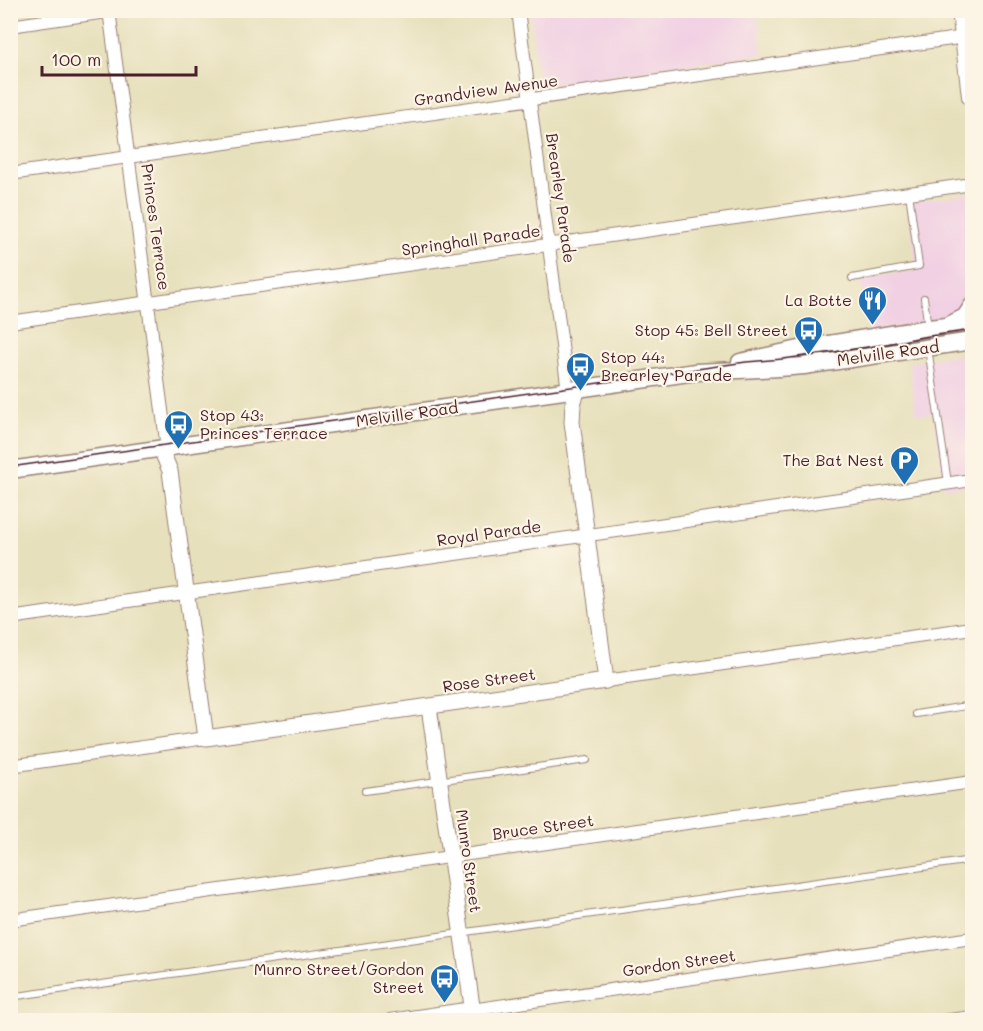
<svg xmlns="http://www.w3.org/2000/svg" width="983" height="1031" viewBox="0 0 983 1031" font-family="Mali,sans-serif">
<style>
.built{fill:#f1d0e3}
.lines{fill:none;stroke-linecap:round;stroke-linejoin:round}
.service-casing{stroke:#988074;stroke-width:8}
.minor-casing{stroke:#988074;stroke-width:14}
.tertiary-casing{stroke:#988074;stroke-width:17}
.secondary-casing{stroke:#988074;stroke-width:19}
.trunk-casing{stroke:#988074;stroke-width:22}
.service{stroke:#fff;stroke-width:6}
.minor{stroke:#fff;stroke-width:12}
.tertiary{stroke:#fff;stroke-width:15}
.secondary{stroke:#fff;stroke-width:16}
.trunk{stroke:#fff;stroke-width:20}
.tram{stroke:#4a1f2b;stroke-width:1.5}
.labels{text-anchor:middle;stroke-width:4.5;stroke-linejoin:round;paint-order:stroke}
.street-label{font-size:16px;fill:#4a1f2b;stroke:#fcf5e5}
.poi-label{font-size:16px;fill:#4a1f2b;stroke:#fcf5e5;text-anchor:end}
</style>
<rect width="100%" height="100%" fill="#fcf5e5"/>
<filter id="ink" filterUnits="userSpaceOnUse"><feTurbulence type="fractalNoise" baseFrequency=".0167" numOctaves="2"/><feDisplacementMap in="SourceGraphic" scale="12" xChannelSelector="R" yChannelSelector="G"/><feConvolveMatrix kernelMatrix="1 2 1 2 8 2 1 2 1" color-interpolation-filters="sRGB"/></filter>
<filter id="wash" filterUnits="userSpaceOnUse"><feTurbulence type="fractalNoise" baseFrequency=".008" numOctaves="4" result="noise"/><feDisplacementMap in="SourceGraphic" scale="24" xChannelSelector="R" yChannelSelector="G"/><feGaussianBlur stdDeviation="1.35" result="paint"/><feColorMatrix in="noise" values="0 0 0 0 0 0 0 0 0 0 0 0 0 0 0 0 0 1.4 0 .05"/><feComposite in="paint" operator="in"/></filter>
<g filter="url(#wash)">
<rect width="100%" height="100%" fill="#e7e0bc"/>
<g class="built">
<path d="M 530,11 L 757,11 L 763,54 L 539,87 Z"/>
<path d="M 972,193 L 972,291 L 970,303 L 950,318 L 867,332 L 860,278 L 917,270 L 907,202 Z"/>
<path d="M 972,352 L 972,485 L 944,489 L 934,413 L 916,415 L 909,363 Z"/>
</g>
</g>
<g filter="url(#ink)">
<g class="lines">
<defs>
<g id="service">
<path d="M 852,278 L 919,266 L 909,193"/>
<path d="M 924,298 L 928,328"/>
<path d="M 928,348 L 948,483"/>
<path d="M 916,714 L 972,705"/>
<path d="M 365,791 L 587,760"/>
<path d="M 10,997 L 972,860"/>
<path d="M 927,1020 L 972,1014"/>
</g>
<g id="minor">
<path d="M 109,10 L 167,448"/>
<path d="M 518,10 L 568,391"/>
<path d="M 10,26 L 120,10"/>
<path d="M 10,174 L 965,37"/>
<path d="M 10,322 L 972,184"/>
<path d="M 10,618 L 972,480"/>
<path d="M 606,681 L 972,628"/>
<path d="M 10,766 L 206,738"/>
<path d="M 10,920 L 972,782"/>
<path d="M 390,1020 L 465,1009 L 478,1009 L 972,938"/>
</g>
<g id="tertiary">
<path d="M 161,449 L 170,471 L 206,738 L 606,681 L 572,422 L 573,404 L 578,389"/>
<path d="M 429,707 L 474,1020"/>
</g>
<g id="secondary">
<path d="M 951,324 L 965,317 L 972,306"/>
<path d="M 740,362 L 804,348 L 929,328 L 972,323"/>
<path d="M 10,470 L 696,372 L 779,368 L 804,366 L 972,341"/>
</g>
<path id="trunk" d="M 962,10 L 972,96"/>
</defs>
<use href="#service" class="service-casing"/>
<use href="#minor" class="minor-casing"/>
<use href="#tertiary" class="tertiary-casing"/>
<use href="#secondary" class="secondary-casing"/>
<use href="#trunk" class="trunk-casing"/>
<use href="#service" class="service"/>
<use href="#minor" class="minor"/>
<use href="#tertiary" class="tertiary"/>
<use href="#secondary" class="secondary"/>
<use href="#trunk" class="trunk"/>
<path class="tram" d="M 10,467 L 746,362 L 783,359 L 877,346 L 922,337 L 972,330"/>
</g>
</g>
<defs>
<symbol id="restaurant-pin" viewBox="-11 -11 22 30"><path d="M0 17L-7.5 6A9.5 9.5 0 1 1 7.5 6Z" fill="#1f6fb2" stroke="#fcf5e5"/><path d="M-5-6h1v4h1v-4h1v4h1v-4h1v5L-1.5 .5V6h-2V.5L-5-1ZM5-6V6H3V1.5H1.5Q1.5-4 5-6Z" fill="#fff"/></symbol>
<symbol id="bus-pin" viewBox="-11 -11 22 30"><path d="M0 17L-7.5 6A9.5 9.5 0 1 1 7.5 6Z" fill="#1f6fb2" stroke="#fcf5e5"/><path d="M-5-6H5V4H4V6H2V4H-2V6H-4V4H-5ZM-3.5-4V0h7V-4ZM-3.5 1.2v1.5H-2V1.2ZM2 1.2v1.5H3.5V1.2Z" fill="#fff"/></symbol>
<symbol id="parking-pin" viewBox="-11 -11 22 30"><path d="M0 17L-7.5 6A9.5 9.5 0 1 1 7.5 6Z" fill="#1f6fb2" stroke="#fcf5e5"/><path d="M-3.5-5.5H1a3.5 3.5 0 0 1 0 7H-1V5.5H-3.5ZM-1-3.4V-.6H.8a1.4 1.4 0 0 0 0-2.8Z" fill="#fff"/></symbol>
</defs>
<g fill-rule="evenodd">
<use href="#restaurant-pin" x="856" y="284" width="33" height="45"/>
<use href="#bus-pin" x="792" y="314" width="33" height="45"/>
<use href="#bus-pin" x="564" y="350" width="33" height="45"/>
<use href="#bus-pin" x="162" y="408" width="33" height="45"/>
<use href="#parking-pin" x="888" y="444" width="33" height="45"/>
<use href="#bus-pin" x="428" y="962" width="33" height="45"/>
</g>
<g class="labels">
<g class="street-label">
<text transform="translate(486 90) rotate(-8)" y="6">Grandview Avenue</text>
<text transform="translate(561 198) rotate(82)" y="6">Brearley Parade</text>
<text transform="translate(156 227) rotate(82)" y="6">Princes Terrace</text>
<text transform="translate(471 240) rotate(-8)" y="6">Springhall Parade</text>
<text transform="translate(888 353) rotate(-8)" y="6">Melville Road</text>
<text transform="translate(407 414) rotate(-8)" y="6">Melville Road</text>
<text transform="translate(489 533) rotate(-8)" y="6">Royal Parade</text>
<text transform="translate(489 680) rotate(-8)" y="6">Rose Street</text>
<text transform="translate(543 827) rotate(-8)" y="6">Bruce Street</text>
<text transform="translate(469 861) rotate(82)" y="6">Munro Street</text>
<text transform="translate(679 963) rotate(-8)" y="6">Gordon Street</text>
</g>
<g class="poi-label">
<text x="852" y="306">La Botte</text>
<text x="788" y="336">Stop 45: Bell Street</text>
<text x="601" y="363" text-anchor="start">Stop 44:<tspan x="601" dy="18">Brearley Parade</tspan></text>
<text x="200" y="421" text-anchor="start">Stop 43:<tspan x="200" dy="18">Princes Terrace</tspan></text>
<text x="884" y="466">The Bat Nest</text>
<text x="424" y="975">Munro Street/Gordon<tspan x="424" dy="18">Street</tspan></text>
</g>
</g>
<rect width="983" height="1031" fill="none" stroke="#fcf5e5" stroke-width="36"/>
<path d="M42 66v9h154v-9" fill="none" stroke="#4a1f2b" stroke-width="3"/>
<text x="51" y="66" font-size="18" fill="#4a1f2b" stroke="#fcf5e5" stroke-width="4.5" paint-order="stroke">100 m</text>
</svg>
